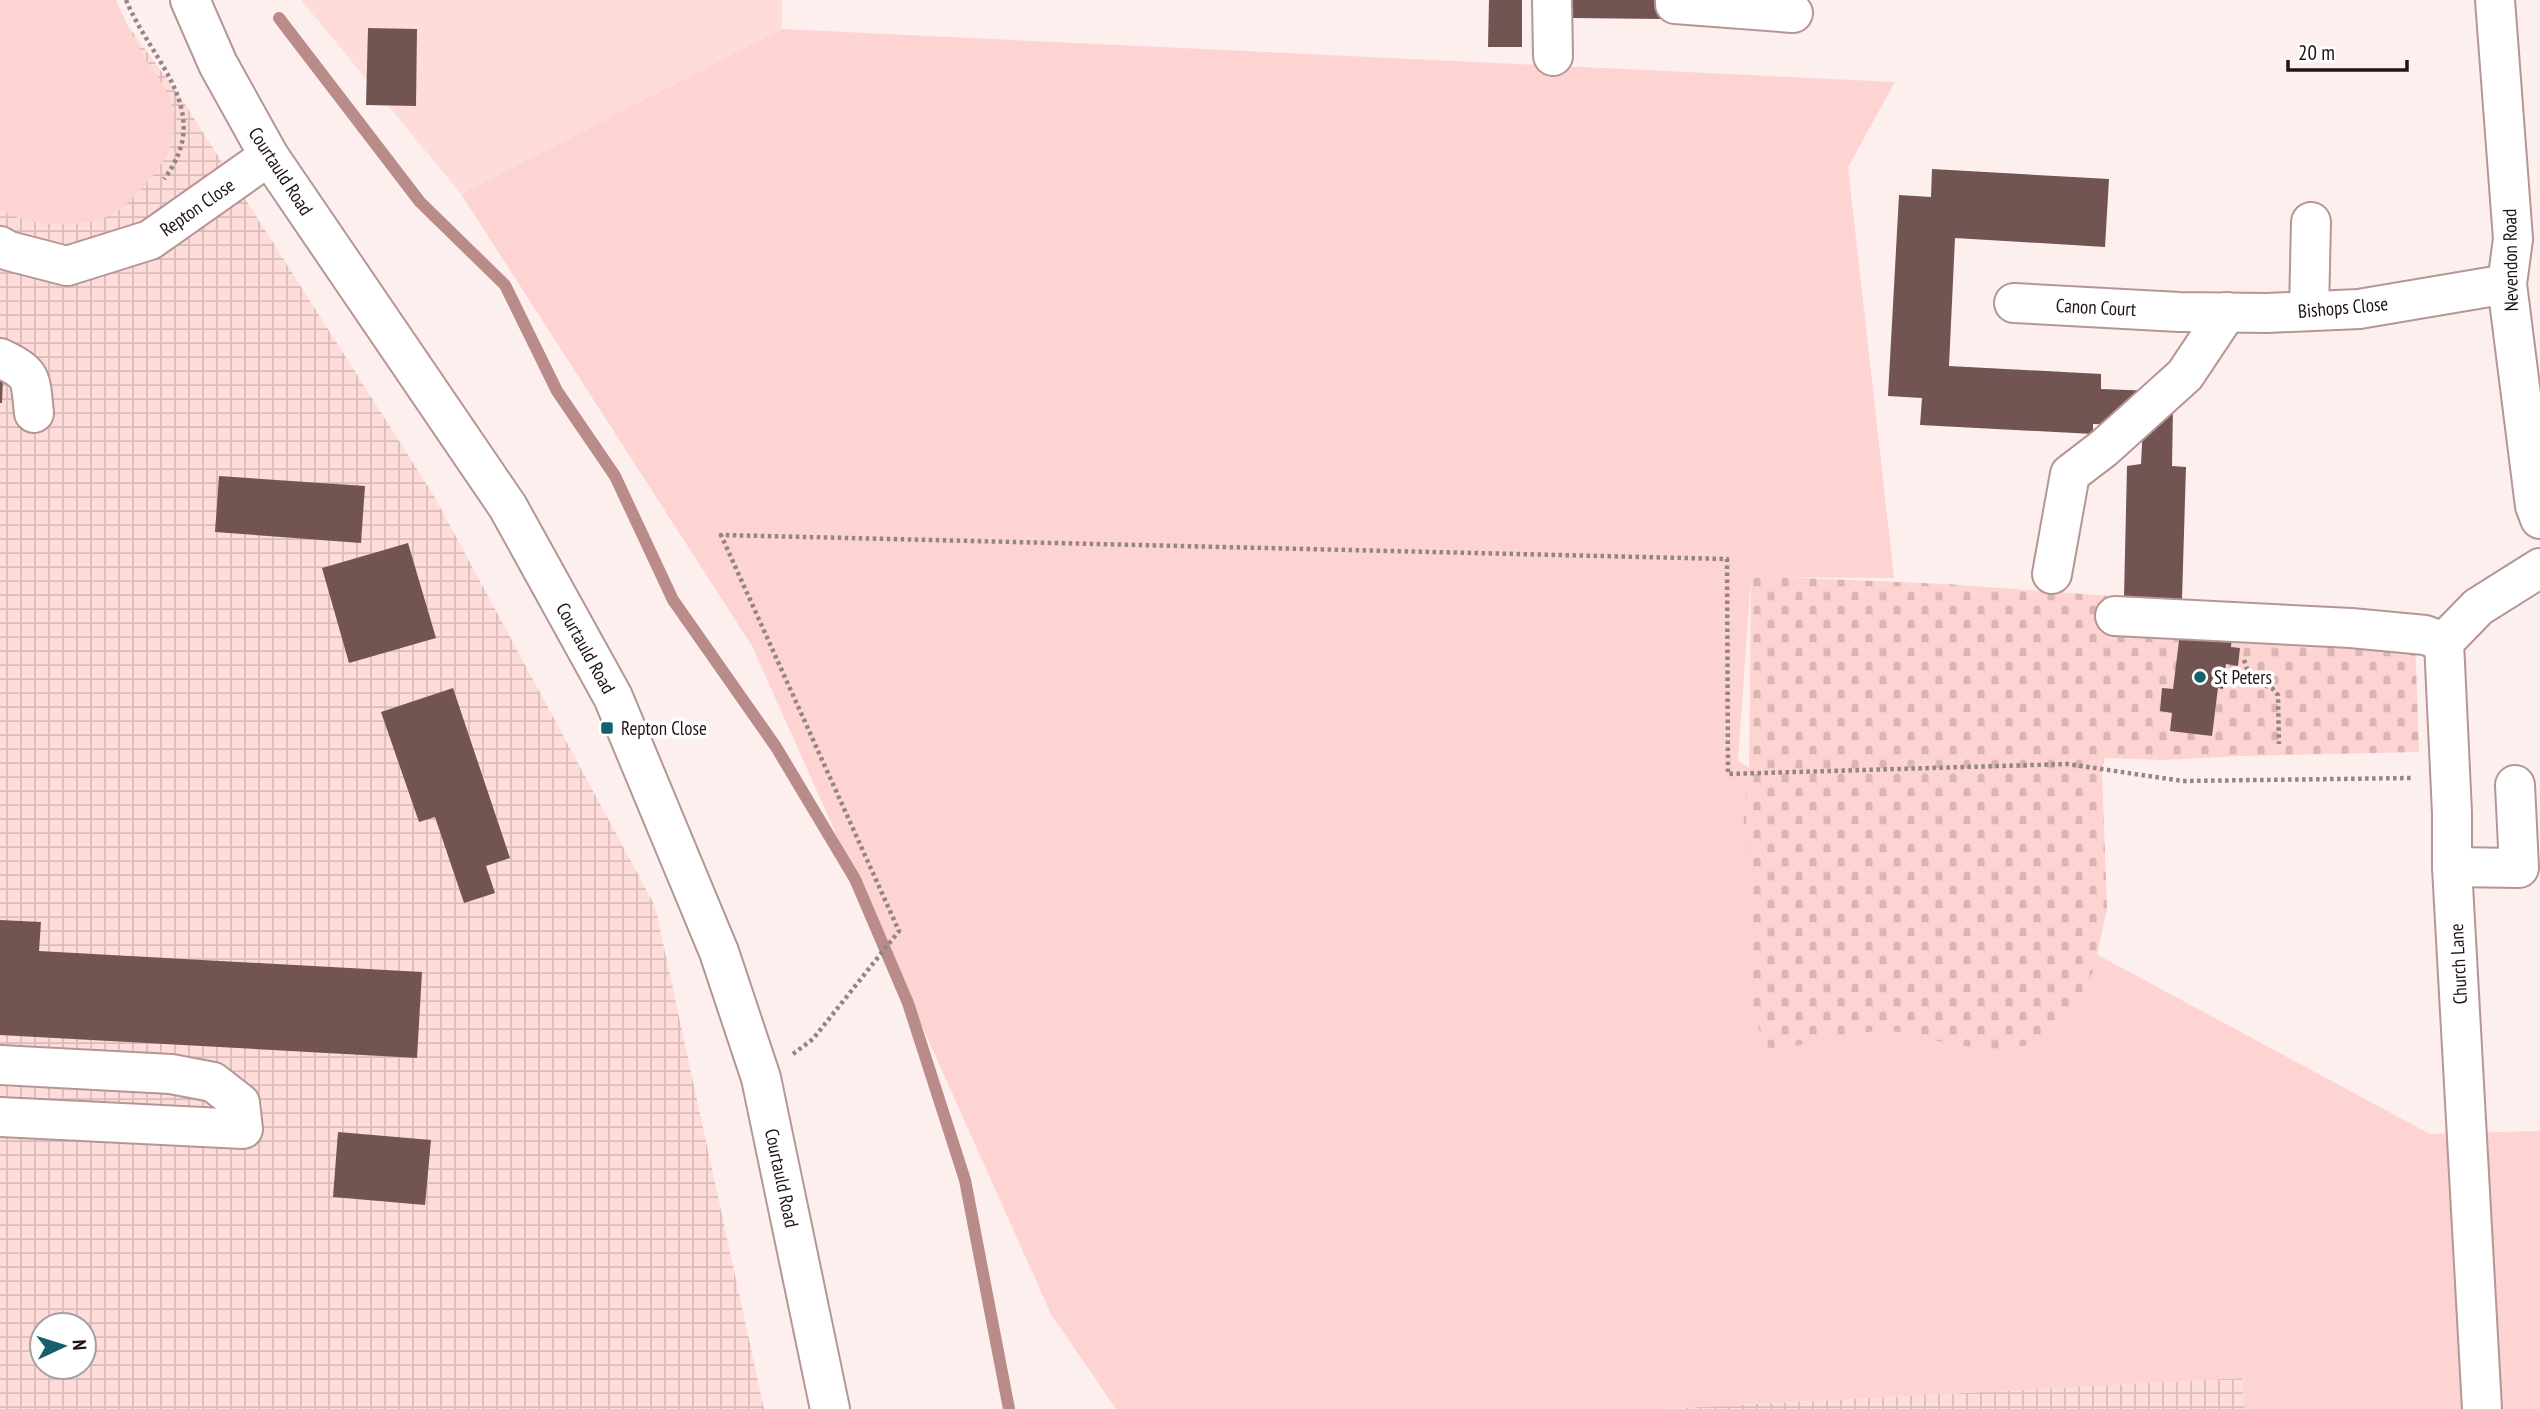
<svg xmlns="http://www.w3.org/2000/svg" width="2540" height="1409" viewBox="0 0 2540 1409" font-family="'PT Sans Narrow',sans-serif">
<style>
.built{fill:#fedcd9}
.industrial{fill:url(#industrial-grid);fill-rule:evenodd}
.grass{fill:#fdd4d1}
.cemetery{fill:url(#cemetery-stones)}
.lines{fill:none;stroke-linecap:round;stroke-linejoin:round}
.stream{stroke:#ba8c89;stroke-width:12}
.building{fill:#725553}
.minor-casing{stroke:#b69694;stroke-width:42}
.path{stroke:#928584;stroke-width:4.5;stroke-dasharray:3.5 3.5;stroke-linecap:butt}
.minor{stroke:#fff;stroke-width:38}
.poi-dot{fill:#14616c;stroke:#fff;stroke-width:2.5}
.labels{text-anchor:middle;stroke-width:7;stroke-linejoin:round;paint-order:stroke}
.street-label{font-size:19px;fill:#211514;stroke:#fff}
.poi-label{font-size:19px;fill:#211514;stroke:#fff;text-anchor:start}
</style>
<defs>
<pattern id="industrial-grid" width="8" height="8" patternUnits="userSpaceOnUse" patternTransform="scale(1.75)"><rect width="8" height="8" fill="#fedcd9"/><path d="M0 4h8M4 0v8" fill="none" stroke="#d9bcb9"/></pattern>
<pattern id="cemetery-stones" width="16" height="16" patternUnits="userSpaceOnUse" patternTransform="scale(1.75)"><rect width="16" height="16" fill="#fdd4d1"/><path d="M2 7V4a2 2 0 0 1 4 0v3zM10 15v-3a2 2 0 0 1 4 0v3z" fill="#d9b5b3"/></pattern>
</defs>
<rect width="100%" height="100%" fill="#fdefee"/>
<path class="built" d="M 301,0 L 782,0 L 782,29 L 461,194 Z"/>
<g class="industrial">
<path d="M 0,0 L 109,0 L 183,101 L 434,496 L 655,906 L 764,1409 L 0,1409 ZM 42,1325 L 84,1325 L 84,1367 L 42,1367 Z"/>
<path d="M 2242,1378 L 2245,1409 L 1663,1409 Z"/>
</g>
<g class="grass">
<path d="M 0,0 L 116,0 C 124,18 132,36 142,53 C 154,74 173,92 174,119 C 174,128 173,142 169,150 C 161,169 134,199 118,211 C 91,230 26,228 0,209 Z"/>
<path d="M 782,29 L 1895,82 L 1848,167 L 1894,578 L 1751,577 L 1738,761 L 2430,1134 L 2540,1131 L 2540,1409 L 2245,1409 L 2242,1378 L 1663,1409 L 1116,1409 L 1051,1314 L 752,646 L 461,194 Z"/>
</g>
<path class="cemetery" d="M 1751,576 L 1946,584 L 2124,597 L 2415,638 L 2419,752 L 2240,756 L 2164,760 L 2105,758 L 2102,769 L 2107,909 L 2093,971 L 2074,1014 L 2038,1043 L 2002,1050 L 1956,1045 L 1884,1029 L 1779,1049 L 1765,1047 L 1750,1002 L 1751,909 L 1743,809 L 1749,779 Z"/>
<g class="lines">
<path class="stream" d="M 279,18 L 420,202 L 505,285 L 557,391 L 615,476 L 673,600 L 776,747 L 855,879 L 908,1003 L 965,1180 L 1009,1409"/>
</g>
<g class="building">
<path d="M 1489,0 L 1522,0 L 1522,47 L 1488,47 Z"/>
<path d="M 1571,0 L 1661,0 L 1661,19 L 1570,18 Z"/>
<path d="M 368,28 L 417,29 L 416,106 L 366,105 Z"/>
<path d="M 1932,169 L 2109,179 L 2105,247 L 1955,238 L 1949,366 L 2101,374 L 2101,389 L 2155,391 L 2173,406 L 2172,466 L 2186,467 L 2182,599 L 2124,597 L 2127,466 L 2141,464 L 2143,426 L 2093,424 L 2093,434 L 1920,425 L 1922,398 L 1888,396 L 1899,195 L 1931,197 Z"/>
<path d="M 0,376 L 3,377 L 2,403 L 0,403 Z"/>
<path d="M 219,476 L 365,486 L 361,543 L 215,532 Z"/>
<path d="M 408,543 L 436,638 L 349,663 L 322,568 Z"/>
<path d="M 2181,625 L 2232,631 L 2231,647 L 2240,648 L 2238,666 L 2226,664 L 2223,689 L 2218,688 L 2212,736 L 2170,731 L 2172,713 L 2160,711 L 2162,688 L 2173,689 Z"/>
<path d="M 453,688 L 510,858 L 486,866 L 495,893 L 464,903 L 435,817 L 419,822 L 381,712 Z"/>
<path d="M 0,920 L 41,922 L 39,951 L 422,972 L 417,1058 L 0,1035 Z"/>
<path d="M 338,1132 L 431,1140 L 425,1205 L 333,1197 Z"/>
</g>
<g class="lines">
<defs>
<g id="minor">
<path d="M 190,0 L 218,64 L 269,156 L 508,507 L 613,697 L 719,952 L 761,1078 L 830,1409"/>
<path d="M 1552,0 L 1553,56"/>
<path d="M 1675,0 L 1675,4 L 1793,13"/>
<path d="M 2495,0 L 2513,239 L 2507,284 L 2535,506 L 2540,519"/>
<path d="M 0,246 L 9,251 L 67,266 L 150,240 L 269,156"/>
<path d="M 2014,303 L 2179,312 L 2267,313 L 2359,309 L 2507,284"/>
<path d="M 2309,311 L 2311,222"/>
<path d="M 0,358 C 34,374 30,378 34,413"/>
<path d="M 2052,574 L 2070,474 L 2104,448 L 2185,375 L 2227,312"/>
<path d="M 2115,616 L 2351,628 L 2425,635 L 2444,642"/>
<path d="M 2452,867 L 2519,868 L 2515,785"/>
<path d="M 0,1065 L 171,1074 L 213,1082 L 240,1103 L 243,1129 L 0,1117"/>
<path d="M 2482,1409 L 2452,867 L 2452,813 L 2444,642 L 2478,607 L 2540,568"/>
</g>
</defs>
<use href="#minor" class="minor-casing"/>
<g class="path">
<path d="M 126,0 C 151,61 216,111 164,179"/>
<path d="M 2244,660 L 2249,675 L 2259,683 L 2272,688 L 2278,695 L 2279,744"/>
<path d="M 793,1054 L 813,1039 L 899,931 L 721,535 L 1727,559 L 1728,774 L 2067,764 L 2183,781 L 2411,778"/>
</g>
<use href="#minor" class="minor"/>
</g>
<g class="poi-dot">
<circle cx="2200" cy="677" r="7"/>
<rect x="600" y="721" width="14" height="14" rx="3.5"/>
</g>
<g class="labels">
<g class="street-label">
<text transform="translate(281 171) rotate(57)" y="7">Courtauld Road</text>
<text transform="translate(197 207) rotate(-35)" y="7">Repton Close</text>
<text transform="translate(2510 260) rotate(-91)" y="7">Nevendon Road</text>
<text transform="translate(2096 307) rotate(3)" y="7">Canon Court</text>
<text transform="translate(2343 307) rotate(-5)" y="7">Bishops Close</text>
<text transform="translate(586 648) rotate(61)" y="7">Courtauld Road</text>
<text transform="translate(2458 964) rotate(-93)" y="7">Church Lane</text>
<text transform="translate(782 1178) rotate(78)" y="7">Courtauld Road</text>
</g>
<g class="poi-label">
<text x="2214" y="684">St Peters</text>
<text x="621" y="735">Repton Close</text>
</g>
</g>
<g transform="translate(63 1346) rotate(86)"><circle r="33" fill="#ffffff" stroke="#a6a1a1" stroke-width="2"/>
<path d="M0-5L12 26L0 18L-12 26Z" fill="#14616c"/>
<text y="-10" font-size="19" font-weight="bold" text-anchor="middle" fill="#211514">N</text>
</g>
<path d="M2288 60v10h119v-10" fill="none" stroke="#211514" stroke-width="3.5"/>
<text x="2298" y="60" font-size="21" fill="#211514" stroke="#ffffff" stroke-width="5" paint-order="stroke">20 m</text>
</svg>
